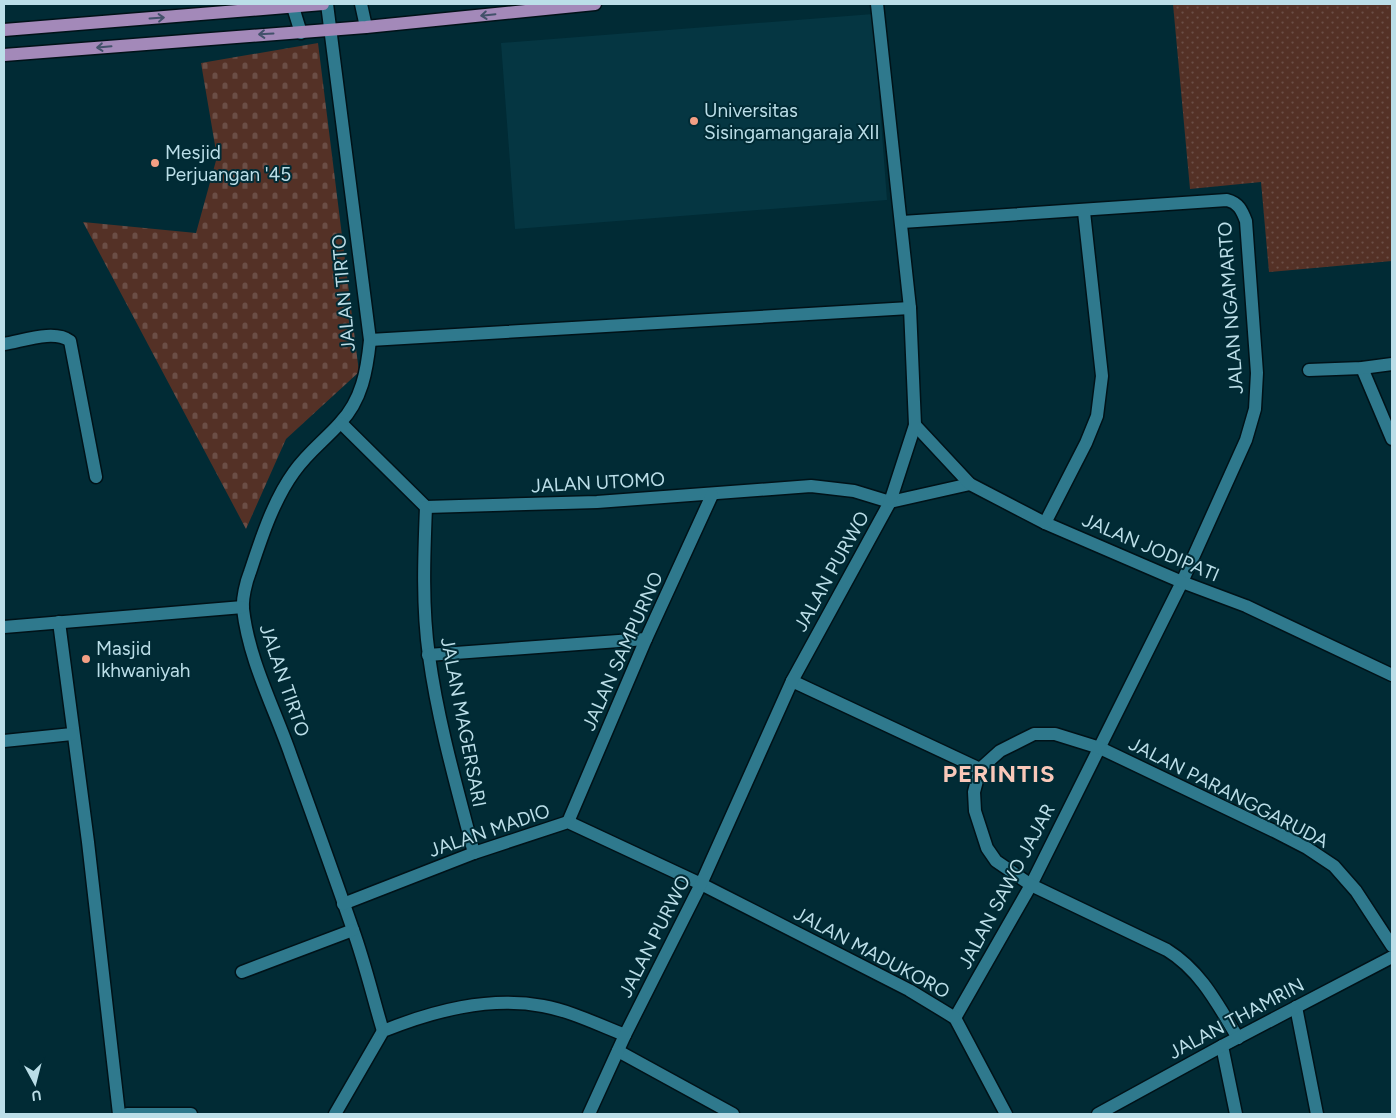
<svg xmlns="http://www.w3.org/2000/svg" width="1396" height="1118" viewBox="0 0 1396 1118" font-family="Figtree,sans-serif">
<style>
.built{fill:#053642}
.grass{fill:url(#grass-dots)}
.cemetery{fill:url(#cemetery-stones)}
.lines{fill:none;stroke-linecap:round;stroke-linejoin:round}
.street-casing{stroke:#001218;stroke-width:15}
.secondary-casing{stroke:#001218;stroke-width:15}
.primary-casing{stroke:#001218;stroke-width:15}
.street{stroke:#2f798d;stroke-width:12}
.secondary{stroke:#2f798d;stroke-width:12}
.primary{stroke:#a389b9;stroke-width:12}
.oneway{stroke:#42516a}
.poi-dot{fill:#f39f84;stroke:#012b35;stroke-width:2}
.labels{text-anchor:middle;stroke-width:4;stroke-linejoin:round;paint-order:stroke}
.poi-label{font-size:19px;fill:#bbdee8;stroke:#012b35;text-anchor:start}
.street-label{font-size:19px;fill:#bbdee8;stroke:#012b35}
.district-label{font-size:24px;font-weight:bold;letter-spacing:1px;fill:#f9c8b9;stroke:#012b35}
</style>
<defs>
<pattern id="grass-dots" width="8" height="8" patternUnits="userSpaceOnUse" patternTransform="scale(1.25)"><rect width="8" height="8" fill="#543126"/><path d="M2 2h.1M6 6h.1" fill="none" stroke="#6b4e46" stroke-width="1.8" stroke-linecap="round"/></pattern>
<pattern id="cemetery-stones" width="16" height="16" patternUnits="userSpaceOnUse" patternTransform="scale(1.25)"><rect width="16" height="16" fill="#543126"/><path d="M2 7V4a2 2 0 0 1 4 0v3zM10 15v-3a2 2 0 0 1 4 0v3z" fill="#6b4e46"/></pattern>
</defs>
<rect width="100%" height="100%" fill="#012b35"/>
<path class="built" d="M 873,14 L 887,200 L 515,229 L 501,43 Z"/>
<path class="grass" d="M 1173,4 L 1392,4 L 1392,261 L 1269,272 L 1261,182 L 1190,189 Z"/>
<path class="cemetery" d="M 318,43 L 359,372 L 286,439 L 246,529 L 83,222 L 196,233 L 217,157 L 201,63 Z"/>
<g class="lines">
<defs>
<g id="street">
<path d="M 327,4 L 370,340 C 367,370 362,400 340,423 C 324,441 308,452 294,472 C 273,501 261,539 250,572 C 246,582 242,599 243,609 C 249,661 274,707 291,756 C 312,814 333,872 353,930 C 365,963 373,998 383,1031"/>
<path d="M 902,222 L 1227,200 C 1239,203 1242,211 1246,221 L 1257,373 L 1255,409 L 1246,440 L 1182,582 L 1031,885 L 955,1018"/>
<path d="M 370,340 L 910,308"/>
<path d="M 4,344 C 23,341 54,329 70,341 L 96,477"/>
<path d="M 1362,368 L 1392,439"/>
<path d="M 1309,370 L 1362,368 L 1392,364"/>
<path d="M 341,423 L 426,507 L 597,502 L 811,486 L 854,491 L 890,502 L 970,484"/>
<path d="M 915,425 L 970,484 L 1045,523 L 1182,582 L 1246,606 L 1392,675"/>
<path d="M 426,507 C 424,556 422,607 429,656 C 438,722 457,788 474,853"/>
<path d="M 1045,523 L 1086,443 L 1097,416 L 1102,376 L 1084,212"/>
<path d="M 59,622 L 88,842 L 119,1114"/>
<path d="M 4,627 L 243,607"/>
<path d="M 428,655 L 646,639"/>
<path d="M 792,681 L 980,769"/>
<path d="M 4,741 L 72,734"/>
<path d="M 568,822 L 646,639 L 712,495"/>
<path d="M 343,904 L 474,853 L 568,822 L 701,884 L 909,990 L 955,1018 L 1006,1114"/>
<path d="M 242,972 L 353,930"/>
<path d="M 1296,1007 L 1317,1114"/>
<path d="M 1238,1038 C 1218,1005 1201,971 1167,950 L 1031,885 L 996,861 L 987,848 L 975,811 L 974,792 L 980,769 L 1000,751 L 1034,734 L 1055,734 L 1100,748 L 1274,831 L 1307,848 L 1334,866 L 1356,891 L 1392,946"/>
<path d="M 1222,1046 L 1236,1114"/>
<path d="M 618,1051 L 733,1114"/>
<path d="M 335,1114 L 383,1031 C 433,1011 488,996 543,1006 C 571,1011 599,1025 625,1035"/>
<path d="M 1098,1114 L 1222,1046 L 1392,957"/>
</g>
<g id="secondary">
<path d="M 292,4 L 301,33"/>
<path d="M 361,4 L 366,27"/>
<path d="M 127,1114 L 191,1114"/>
<path d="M 589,1114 L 625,1035 L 701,884 L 792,681 L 890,502 L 915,425 L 910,308 L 877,4"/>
</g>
<g id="primary">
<path d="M 4,30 L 323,4"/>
<path d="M 4,55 L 366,27 L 595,4"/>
</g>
</defs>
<use href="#street" class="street-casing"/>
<use href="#secondary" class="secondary-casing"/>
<use href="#primary" class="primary-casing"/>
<use href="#street" class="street"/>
<use href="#secondary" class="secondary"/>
<use href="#primary" class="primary"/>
</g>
<defs><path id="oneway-shaft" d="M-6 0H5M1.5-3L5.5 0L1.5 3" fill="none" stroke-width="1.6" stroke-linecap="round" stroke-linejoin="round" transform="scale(1.25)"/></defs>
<g class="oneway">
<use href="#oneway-shaft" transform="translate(488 15) rotate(174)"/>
<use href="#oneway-shaft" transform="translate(157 18) rotate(-4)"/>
<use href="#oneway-shaft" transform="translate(266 34) rotate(177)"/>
<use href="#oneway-shaft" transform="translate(104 47) rotate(175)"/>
</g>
<g class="poi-dot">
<circle cx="694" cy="121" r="5"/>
<circle cx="155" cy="163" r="5"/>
<circle cx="86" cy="659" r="5"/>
</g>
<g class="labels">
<g class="poi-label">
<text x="704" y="117">Universitas<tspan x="704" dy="22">Sisingamangaraja XII</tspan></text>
<text x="165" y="159">Mesjid<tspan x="165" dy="22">Perjuangan '45</tspan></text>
<text x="96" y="655">Masjid<tspan x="96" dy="22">Ikhwaniyah</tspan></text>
</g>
<g class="street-label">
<text transform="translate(343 293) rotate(-95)" y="7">JALAN TIRTO</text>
<text transform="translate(1230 308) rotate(-94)" y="7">JALAN NGAMARTO</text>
<text transform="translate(598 482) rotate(-3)" y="7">JALAN UTOMO</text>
<text transform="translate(1151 547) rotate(23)" y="7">JALAN JODIPATI</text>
<text transform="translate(831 571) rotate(-61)" y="7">JALAN PURWO</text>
<text transform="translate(622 651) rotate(-66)" y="7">JALAN SAMPURNO</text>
<text transform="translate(285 680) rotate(71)" y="7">JALAN TIRTO</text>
<text transform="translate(464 722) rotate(79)" y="7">JALAN MAGERSARI</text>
<text transform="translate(1229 792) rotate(27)" y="7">JALAN PARANGGARUDA</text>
<text transform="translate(489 830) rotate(-19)" y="7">JALAN MADIO</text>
<text transform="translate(1006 886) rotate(-62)" y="7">JALAN SAWO JAJAR</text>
<text transform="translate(654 936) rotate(-63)" y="7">JALAN PURWO</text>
<text transform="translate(872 952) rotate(28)" y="7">JALAN MADUKORO</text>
<text transform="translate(1236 1018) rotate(-28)" y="7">JALAN THAMRIN</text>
</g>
<g class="district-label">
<text x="999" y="782">PERINTIS</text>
</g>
</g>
<rect width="1396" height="1118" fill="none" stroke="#bbdee8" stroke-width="10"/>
<g transform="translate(35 1083) rotate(173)" stroke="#012b35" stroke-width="4" paint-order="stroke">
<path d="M0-4L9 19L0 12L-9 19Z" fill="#bbdee8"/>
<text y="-8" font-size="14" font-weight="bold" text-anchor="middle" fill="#bbdee8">U</text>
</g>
</svg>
